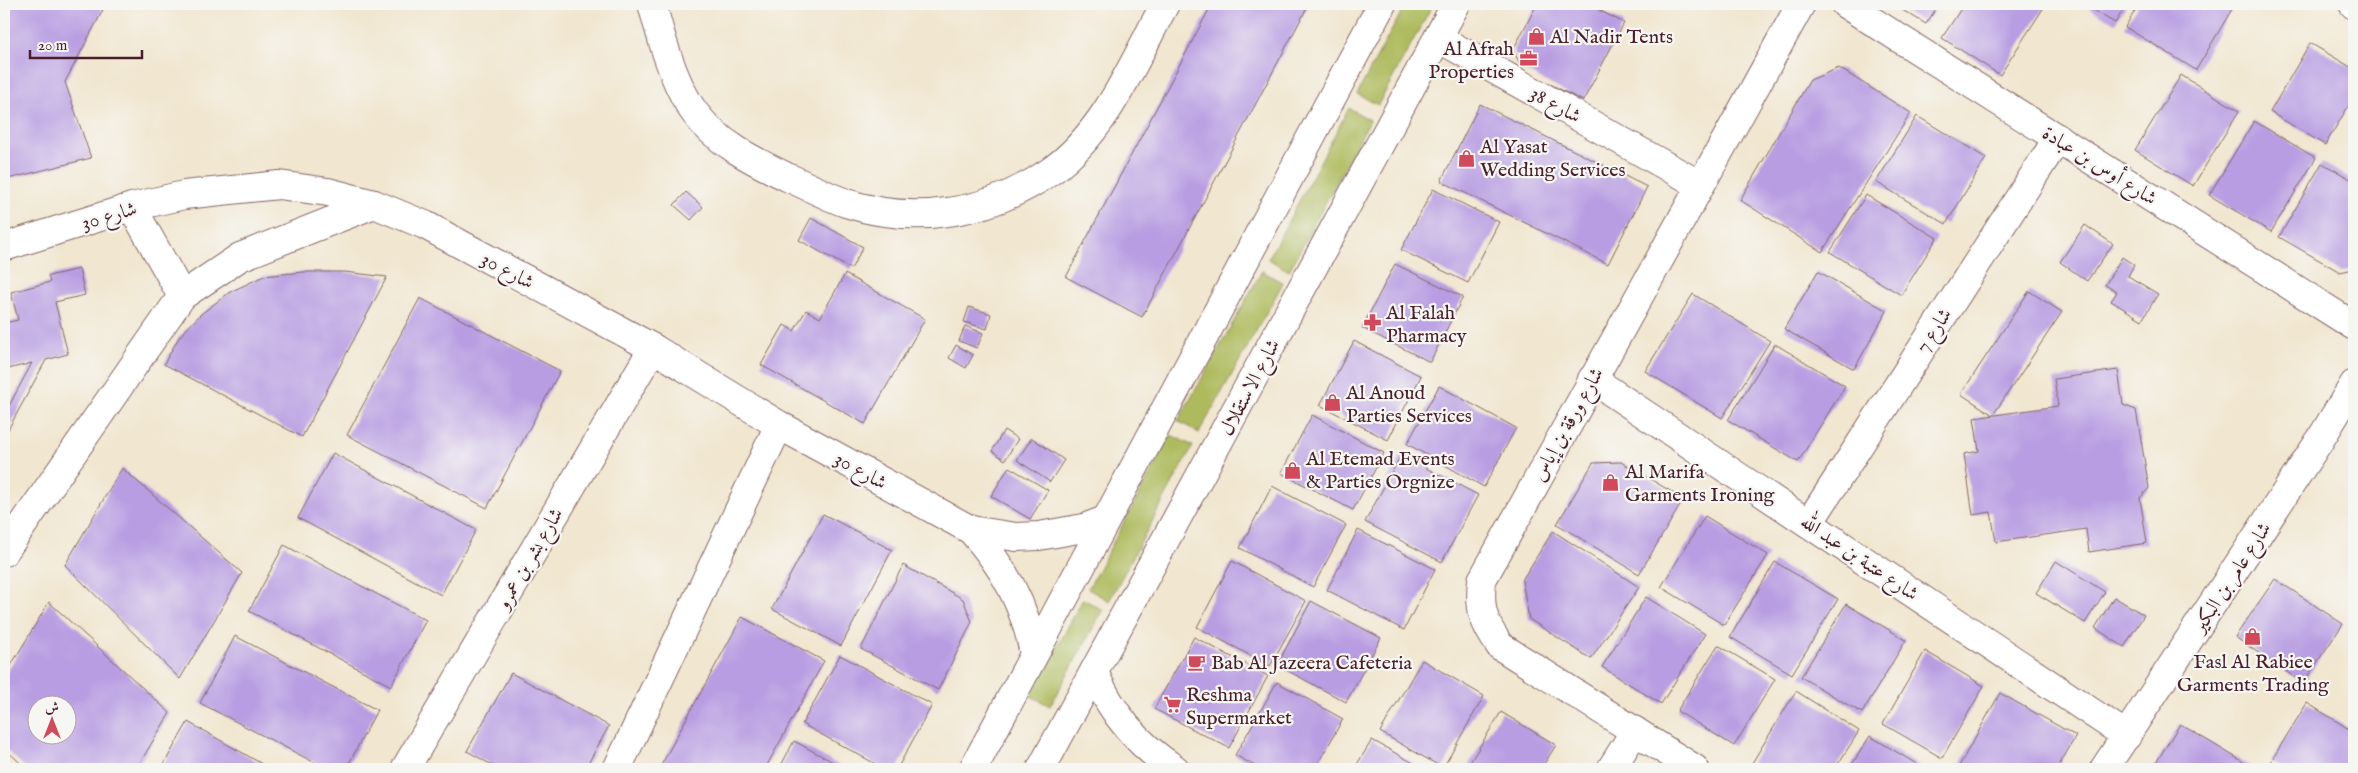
<svg xmlns="http://www.w3.org/2000/svg" width="2358" height="773" viewBox="0 0 2358 773" font-family="'IM FELL English',Amiri,serif">
<style>
.green{fill:#aebb5d;stroke:#7c6d44}
.building{fill:#b89de2;fill-rule:evenodd}
.lines{fill:none;stroke-linecap:round;stroke-linejoin:round}
.minor-casing{stroke:#846564;stroke-width:30}
.major-casing{stroke:#846564;stroke-width:30}
.minor{stroke:#fff;stroke-width:28}
.major{stroke:#fff;stroke-width:28}
.labels{text-anchor:middle;stroke-width:4.5;stroke-linejoin:round;paint-order:stroke}
.poi-label{font-size:20px;fill:#4a1f2b;stroke:#f6f6f2;text-anchor:start}
.street-label{font-size:20px;fill:#4a1f2b;stroke:#f6f6f2}
</style>
<rect width="100%" height="100%" fill="#f6f6f2"/>
<filter id="ink" filterUnits="userSpaceOnUse"><feTurbulence type="fractalNoise" baseFrequency=".02" numOctaves="2"/><feDisplacementMap in="SourceGraphic" scale="10" xChannelSelector="R" yChannelSelector="G"/><feConvolveMatrix kernelMatrix="1 2 1 2 8 2 1 2 1" color-interpolation-filters="sRGB"/></filter>
<filter id="wash" filterUnits="userSpaceOnUse"><feTurbulence type="fractalNoise" baseFrequency=".0096" numOctaves="4" result="noise"/><feDisplacementMap in="SourceGraphic" scale="20" xChannelSelector="R" yChannelSelector="G"/><feGaussianBlur stdDeviation="1.12" result="paint"/><feColorMatrix in="noise" values="0 0 0 0 0 0 0 0 0 0 0 0 0 0 0 0 0 1.4 0 .05"/><feComposite in="paint" operator="in"/></filter>
<g filter="url(#wash)">
<rect width="100%" height="100%" fill="#f1e6cf"/>
<g class="green">
<path d="M 1406,4 L 1433,4 L 1378,105 L 1357,94 Z"/>
<path d="M 1349,108 L 1370,120 L 1289,271 L 1268,259 Z"/>
<path d="M 1262,271 L 1283,283 L 1199,433 L 1178,421 Z"/>
<path d="M 1171,435 L 1193,446 L 1109,601 L 1088,589 Z"/>
<path d="M 1083,599 L 1103,610 L 1050,706 L 1031,696 Z"/>
</g>
<g id="blocks">
<g class="building">
<path d="M 4,4 L 93,4 L 103,10 L 65,82 L 91,158 L 4,180 Z"/>
<path d="M 1212,4 L 1309,4 L 1142,317 L 1066,277 Z"/>
<path d="M 1537,4 L 1587,4 L 1624,23 L 1583,101 L 1523,70 L 1513,50 Z"/>
<path d="M 1614,4 L 1631,4 L 1628,11 Z"/>
<path d="M 1892,4 L 1939,4 L 1926,24 Z"/>
<path d="M 1964,4 L 2046,4 L 2000,75 L 1942,38 Z"/>
<path d="M 2082,4 L 2127,4 L 2115,23 Z"/>
<path d="M 2139,4 L 2235,4 L 2196,70 L 2125,27 Z"/>
<path d="M 2310,43 L 2354,69 L 2354,97 L 2325,145 L 2270,112 Z"/>
<path d="M 1839,68 L 1911,113 L 1822,252 L 1740,200 L 1810,80 Z"/>
<path d="M 2181,75 L 2239,111 L 2193,186 L 2135,150 Z"/>
<path d="M 1480,104 L 1647,187 L 1608,264 L 1441,181 Z"/>
<path d="M 1917,116 L 1986,158 L 1946,224 L 1876,182 Z"/>
<path d="M 2254,121 L 2316,158 L 2271,232 L 2209,195 Z"/>
<path d="M 2322,163 L 2354,181 L 2354,269 L 2340,272 L 2279,237 Z"/>
<path d="M 1433,189 L 1499,222 L 1468,283 L 1401,250 Z"/>
<path d="M 686,192 L 703,207 L 691,220 L 674,205 Z"/>
<path d="M 1866,195 L 1937,238 L 1901,295 L 1830,252 Z"/>
<path d="M 811,218 L 863,247 L 851,269 L 799,240 Z"/>
<path d="M 2085,225 L 2113,244 L 2087,281 L 2060,262 Z"/>
<path d="M 2122,257 L 2134,265 L 2128,276 L 2158,294 L 2142,320 L 2111,301 L 2117,292 L 2105,285 Z"/>
<path d="M 1395,264 L 1463,297 L 1430,362 L 1362,328 Z"/>
<path d="M 79,269 L 85,295 L 55,302 L 68,354 L 46,360 L 4,437 L 4,415 L 32,363 L 4,370 L 4,323 L 18,320 L 11,292 L 50,282 L 48,276 Z"/>
<path d="M 1818,271 L 1887,311 L 1854,369 L 1784,329 Z"/>
<path d="M 302,272 L 345,272 L 387,277 L 302,437 L 164,364 L 179,337 L 201,314 L 230,292 L 264,276 Z"/>
<path d="M 845,274 L 925,319 L 865,424 L 761,365 L 784,325 L 794,331 L 806,310 L 820,318 Z"/>
<path d="M 2029,291 L 2062,312 L 1993,415 L 1961,394 Z"/>
<path d="M 1693,294 L 1770,341 L 1722,418 L 1645,371 Z"/>
<path d="M 420,298 L 560,371 L 487,508 L 347,435 Z"/>
<path d="M 969,307 L 991,314 L 987,329 L 964,322 Z"/>
<path d="M 965,326 L 983,333 L 977,348 L 959,341 Z"/>
<path d="M 1354,341 L 1421,376 L 1388,440 L 1320,405 Z"/>
<path d="M 1775,344 L 1845,386 L 1798,462 L 1728,420 Z"/>
<path d="M 956,345 L 973,355 L 966,368 L 949,358 Z"/>
<path d="M 2118,370 L 2123,405 L 2136,410 L 2149,488 L 2140,498 L 2147,543 L 2089,552 L 2086,529 L 1996,542 L 1991,512 L 1973,515 L 1964,454 L 1979,451 L 1974,418 L 2058,406 L 2054,379 Z"/>
<path d="M 1439,386 L 1516,428 L 1484,487 L 1407,444 Z"/>
<path d="M 1312,415 L 1384,453 L 1353,510 L 1281,473 Z"/>
<path d="M 1004,430 L 1018,439 L 1005,460 L 992,451 Z"/>
<path d="M 1032,438 L 1064,460 L 1050,482 L 1017,460 Z"/>
<path d="M 333,453 L 476,530 L 441,595 L 298,518 Z"/>
<path d="M 1401,455 L 1478,495 L 1442,562 L 1365,522 Z"/>
<path d="M 1621,462 L 1684,499 L 1639,574 L 1557,524 L 1593,463 Z"/>
<path d="M 1009,467 L 1048,490 L 1030,519 L 991,496 Z"/>
<path d="M 122,468 L 242,573 L 180,679 L 65,565 Z"/>
<path d="M 1272,486 L 1346,525 L 1313,587 L 1240,548 Z"/>
<path d="M 823,514 L 892,550 L 841,646 L 772,609 Z"/>
<path d="M 1705,516 L 1768,555 L 1724,625 L 1661,587 Z"/>
<path d="M 1358,530 L 1435,569 L 1404,630 L 1327,590 Z"/>
<path d="M 1553,531 L 1639,587 L 1591,659 L 1529,619 L 1522,580 Z"/>
<path d="M 284,545 L 426,620 L 391,686 L 249,611 Z"/>
<path d="M 1232,561 L 1306,601 L 1270,666 L 1197,627 Z"/>
<path d="M 2056,561 L 2105,592 L 2085,623 L 2036,593 Z"/>
<path d="M 1775,562 L 1838,599 L 1792,674 L 1730,637 Z"/>
<path d="M 903,565 L 963,599 L 972,622 L 938,690 L 861,649 Z"/>
<path d="M 2275,579 L 2343,624 L 2303,683 L 2235,637 Z"/>
<path d="M 1646,597 L 1705,634 L 1661,704 L 1602,667 Z"/>
<path d="M 2114,597 L 2144,615 L 2124,647 L 2095,628 Z"/>
<path d="M 1311,601 L 1381,638 L 1346,702 L 1277,665 Z"/>
<path d="M 49,602 L 170,713 L 136,769 L 27,769 L 4,748 L 4,677 ZM 38,706 L 68,706 L 68,736 L 38,736 Z"/>
<path d="M 1846,604 L 1906,640 L 1862,713 L 1801,677 Z"/>
<path d="M 742,617 L 824,661 L 765,769 L 659,769 Z"/>
<path d="M 235,636 L 377,710 L 346,769 L 327,769 L 200,703 Z"/>
<path d="M 1194,637 L 1268,676 L 1229,748 L 1154,709 Z"/>
<path d="M 1718,645 L 1775,679 L 1734,746 L 1677,711 Z"/>
<path d="M 1925,651 L 1984,686 L 1942,758 L 1883,724 Z"/>
<path d="M 840,655 L 932,705 L 897,769 L 885,769 L 802,724 Z"/>
<path d="M 1422,660 L 1484,696 L 1443,768 L 1380,732 Z"/>
<path d="M 511,673 L 609,726 L 585,769 L 499,769 L 467,751 Z"/>
<path d="M 1277,682 L 1343,719 L 1315,769 L 1260,769 L 1235,755 Z"/>
<path d="M 1796,691 L 1859,731 L 1835,769 L 1762,769 L 1752,763 Z"/>
<path d="M 2000,693 L 2076,736 L 2057,769 L 1958,768 Z"/>
<path d="M 2307,703 L 2354,732 L 2354,769 L 2284,769 L 2271,761 Z"/>
<path d="M 1501,712 L 1556,745 L 1541,769 L 1466,769 Z"/>
<path d="M 188,722 L 271,769 L 161,769 Z"/>
<path d="M 2180,724 L 2250,766 L 2248,769 L 2152,769 Z"/>
<path d="M 1870,736 L 1925,769 L 1849,769 Z"/>
<path d="M 1372,740 L 1424,769 L 1354,769 Z"/>
<path d="M 794,741 L 846,769 L 779,769 Z"/>
<path d="M 461,763 L 473,769 L 458,769 Z"/>
</g>
</g>
</g>
<g filter="url(#ink)">
<use href="#blocks" fill-opacity="0" stroke="#846564" stroke-width="1"/>
<g class="lines">
<defs>
<g id="minor">
<path d="M 652,4 C 661,37 674,85 695,113 C 717,143 754,161 787,177 C 806,185 826,196 846,203 C 916,226 991,213 1051,171 C 1106,132 1134,61 1165,4"/>
<path d="M 1845,4 L 2354,326"/>
<path d="M 2353,4 L 2354,5"/>
<path d="M 1438,38 L 1700,185"/>
<path d="M 132,207 L 182,296"/>
<path d="M 4,247 L 132,207 L 184,195 L 279,185 L 328,192 L 374,204 L 425,225 L 653,348 L 779,425 L 971,530 L 1016,537 L 1039,536 L 1084,528 L 1105,520"/>
<path d="M 1592,379 L 2127,736"/>
<path d="M 1809,523 L 2058,138"/>
<path d="M 971,530 C 1004,567 1025,605 1034,654"/>
<path d="M 4,552 L 182,296 L 240,257 L 374,204"/>
<path d="M 1094,672 C 1112,714 1137,744 1175,769"/>
<path d="M 405,769 L 653,348"/>
<path d="M 617,769 L 779,425"/>
<path d="M 1611,769 L 1635,731"/>
<path d="M 1695,769 L 1500,646 C 1483,622 1479,609 1482,580 L 1801,4"/>
<path d="M 2104,769 L 2320,440 L 2354,384"/>
</g>
<g id="major">
<path d="M 973,769 L 1382,4"/>
<path d="M 1041,769 L 1456,4"/>
</g>
</defs>
<use href="#minor" class="minor-casing"/>
<use href="#major" class="major-casing"/>
<use href="#minor" class="minor"/>
<use href="#major" class="major"/>
</g>
</g>
<defs>
<symbol id="shop-bare" viewBox="-9 -9 18 18"><path d="M-5-2.5h2.3a2.7 3.5 0 0 1 5.4 0H5L5.5 6h-11ZM-1.5-2.5h3a1.5 2.3 0 0 0-3 0Z" fill="#d1495b" stroke="#f6f6f2" stroke-width="2.5" paint-order="stroke"/></symbol>
<symbol id="office-bare" viewBox="-9 -9 18 18"><path d="M-6-3h4V-5.5h4V-3h4V5H-6ZM-1-4.5V-3h2v-1.5ZM-6 0V1H6V0Z" fill="#d1495b" stroke="#f6f6f2" stroke-width="2.5" paint-order="stroke"/></symbol>
<symbol id="pharmacy-bare" viewBox="-9 -9 18 18"><path d="M-2-6h4v4h4v4h-4v4h-4v-4h-4v-4h4Z" fill="#d1495b" stroke="#f6f6f2" stroke-width="2.5" paint-order="stroke"/></symbol>
<symbol id="cafe-bare" viewBox="-9 -9 18 18"><path d="M-5.5-4.5H6V0H3Q3 3.5 0 3.5H-2.5Q-5.5 3.5-5.5 0ZM3-3.2v2h1.7v-2ZM-6 4.5H4V6H-6Z" fill="#d1495b" stroke="#f6f6f2" stroke-width="2.5" paint-order="stroke"/></symbol>
<symbol id="supermarket-bare" viewBox="-9 -9 18 18"><path d="M-6-5.5h2.5l.6 2H6L4.5 2H-2.5L-4.4-4H-6ZM-1.5 3.2a1.3 1.3 0 1 0 .1 0ZM3 3.2a1.3 1.3 0 1 0 .1 0Z" fill="#d1495b" stroke="#f6f6f2" stroke-width="2.5" paint-order="stroke"/></symbol>
</defs>
<g fill-rule="evenodd">
<use href="#shop-bare" x="1524" y="24" width="25" height="25"/>
<use href="#office-bare" x="1516" y="46" width="25" height="25"/>
<use href="#shop-bare" x="1454" y="146" width="25" height="25"/>
<use href="#pharmacy-bare" x="1360" y="310" width="25" height="25"/>
<use href="#shop-bare" x="1320" y="390" width="25" height="25"/>
<use href="#shop-bare" x="1280" y="458" width="25" height="25"/>
<use href="#shop-bare" x="1598" y="470" width="25" height="25"/>
<use href="#shop-bare" x="2240" y="624" width="25" height="25"/>
<use href="#cafe-bare" x="1184" y="650" width="25" height="25"/>
<use href="#supermarket-bare" x="1160" y="692" width="25" height="25"/>
</g>
<g class="labels">
<g class="poi-label">
<text x="1550" y="43">Al Nadir Tents</text>
<text x="1514" y="55" text-anchor="end">Al Afrah<tspan x="1514" dy="23">Properties</tspan></text>
<text x="1480" y="153">Al Yasat<tspan x="1480" dy="23">Wedding Services</tspan></text>
<text x="1386" y="319">Al Falah<tspan x="1386" dy="23">Pharmacy</tspan></text>
<text x="1346" y="399">Al Anoud<tspan x="1346" dy="23">Parties Services</tspan></text>
<text x="1306" y="465">Al Etemad Events<tspan x="1306" dy="23">&amp; Parties Orgnize</tspan></text>
<text x="1625" y="478">Al Marifa<tspan x="1625" dy="23">Garments Ironing</tspan></text>
<text x="2253" y="668" text-anchor="middle">Fasl Al Rabiee<tspan x="2253" dy="23">Garments Trading</tspan></text>
<text x="1211" y="669">Bab Al Jazeera Cafeteria</text>
<text x="1186" y="701">Reshma<tspan x="1186" dy="23">Supermarket</tspan></text>
</g>
<g class="street-label">
<text transform="translate(1556 104) rotate(29)" y="7">شارع 38</text>
<text transform="translate(2100 165) rotate(32)" y="7">شارع أوس بن عبادة</text>
<text transform="translate(109 215) rotate(-16)" y="7">شارع 30</text>
<text transform="translate(508 270) rotate(28)" y="7">شارع 30</text>
<text transform="translate(1933 330) rotate(-57)" y="7">شارع 7</text>
<text transform="translate(1249 387) rotate(-62)" y="7">شارع الاستقلال</text>
<text transform="translate(1567 424) rotate(-61)" y="7">شارع ورقة بن إياس</text>
<text transform="translate(861 470) rotate(29)" y="7">شارع 30</text>
<text transform="translate(1860 557) rotate(34)" y="7">شارع عتبة بن عبد الله</text>
<text transform="translate(529 558) rotate(-60)" y="7">شارع بشر بن عمرو</text>
<text transform="translate(2231 577) rotate(-57)" y="7">شارع عامر بن البكير</text>
</g>
</g>
<rect width="2358" height="773" fill="none" stroke="#f6f6f2" stroke-width="20"/>
<g transform="translate(52 720)"><circle r="24" fill="#f6f6f2" stroke="#b1a0a2"/>
<path d="M0-4L9 19L0 12L-9 19Z" fill="#d1495b"/>
<text y="-8" font-size="14" font-weight="bold" text-anchor="middle" fill="#4a1f2b">ش</text>
</g>
<path d="M30 50v8h112v-8" fill="none" stroke="#4a1f2b" stroke-width="2.5"/>
<text x="38" y="50" font-size="15" fill="#4a1f2b" stroke="#f6f6f2" stroke-width="4" paint-order="stroke">20 m</text>
</svg>
